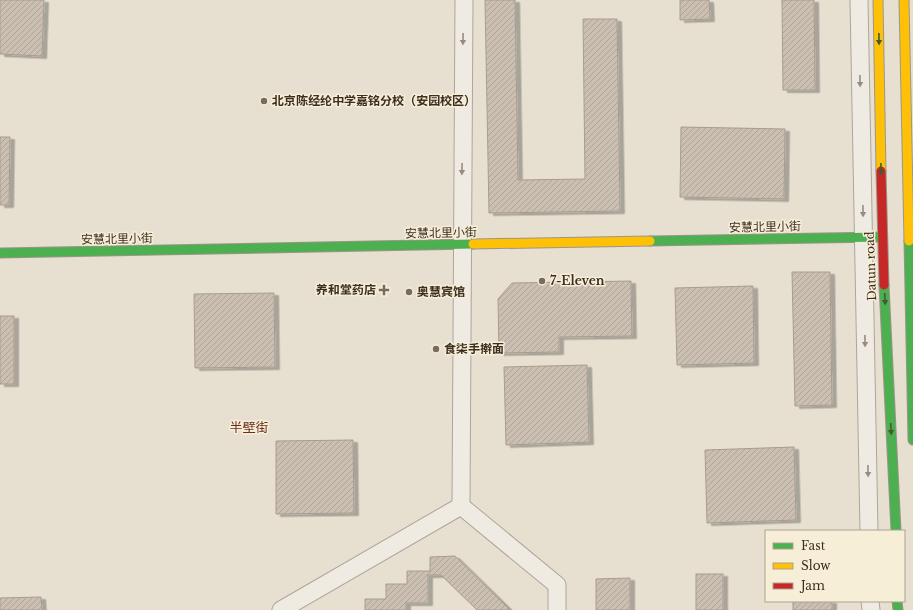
<svg xmlns="http://www.w3.org/2000/svg" width="913" height="610" viewBox="0 0 913 610" font-family="'Libre Baskerville','Noto Sans SC',serif">
<style>
.building{fill:url(#building-hatch);stroke:#a89c90;filter:url(#shadow)}
.lines{fill:none;stroke-linecap:round;stroke-linejoin:round}
.street-casing{stroke:#ada599;stroke-width:19}
.fast-casing{stroke:#9c958a;stroke-width:11}
.slow-casing{stroke:#9c958a;stroke-width:11}
.jam-casing{stroke:#9c958a;stroke-width:11}
.street{stroke:#efebe3;stroke-width:17}
.fast{stroke:#4caf50;stroke-width:9}
.slow{stroke:#ffc107;stroke-width:9}
.jam{stroke:#c62828;stroke-width:9}
.oneway{fill:#968c82}
.oneway2{fill:#425b31}
.poi-dot{fill:#786c5e;stroke:#f7eed8;stroke-width:1.5}
.labels{text-anchor:middle;stroke-width:3;stroke-linejoin:round;paint-order:stroke}
.poi-label{font-size:12px;font-weight:bold;fill:#3d2e20;stroke:#f7eed8;text-anchor:start}
.street-label{font-size:12px;fill:#3d2e20;stroke:#f7eed8}
.neighbourhood-label{font-size:13px;fill:#6b2e1e;stroke:#f7eed8}
</style>
<defs>
<pattern id="building-hatch" width="6" height="6" patternUnits="userSpaceOnUse"><rect width="6" height="6" fill="#cbbfb2"/><path d="M-1 1l2-2M0 6l6-6M5 7l2-2" fill="none" stroke="#afa499"/></pattern>
<filter id="shadow"><feDropShadow dx="4.5" dy="2.5" stdDeviation="0" flood-color="#0004"/></filter>
</defs>
<rect width="100%" height="100%" fill="#e7e0d1"/>
<g class="building">
<path d="M 0,0 L 44,0 L 42,56 L 0,54 Z"/>
<path d="M 485,0 L 515,0 L 518,180 L 585,179 L 583,19 L 617,19 L 620,211 L 489,213 Z"/>
<path d="M 680,0 L 709,0 L 710,19 L 680,20 Z"/>
<path d="M 782,0 L 814,0 L 815,90 L 783,90 Z"/>
<path d="M 681,127 L 785,129 L 784,199 L 680,197 Z"/>
<path d="M 0,137 L 10,137 L 9,205 L 0,205 Z"/>
<path d="M 792,272 L 830,272 L 832,405 L 795,406 Z"/>
<path d="M 631,281 L 632,336 L 559,337 L 559,352 L 499,353 L 498,299 L 512,283 Z"/>
<path d="M 753,286 L 754,363 L 677,365 L 675,288 Z"/>
<path d="M 274,293 L 275,367 L 195,368 L 194,294 Z"/>
<rect x="0" y="316" width="14" height="68"/>
<path d="M 587,365 L 589,442 L 506,445 L 504,367 Z"/>
<path d="M 353,440 L 354,513 L 276,514 L 276,441 Z"/>
<path d="M 794,447 L 796,520 L 707,523 L 705,450 Z"/>
<path d="M 455,556 L 510,610 L 477,610 L 441,575 L 428,575 L 428,603 L 406,603 L 406,610 L 365,610 L 365,599 L 386,599 L 386,584 L 407,584 L 407,571 L 430,571 L 430,557 Z"/>
<rect x="696" y="574" width="27" height="36"/>
<path d="M 630,578 L 630,610 L 596,610 L 596,579 Z"/>
<path d="M 41,597 L 42,610 L 0,610 L 0,598 Z"/>
<rect x="793" y="601" width="39" height="9"/>
</g>
<g class="lines">
<defs>
<g id="street">
<path d="M 859,0 L 869,531"/>
<path d="M 461,506 L 557,585 L 557,610"/>
<path d="M 870,601 L 871,610"/>
<path d="M 281,610 L 461,506 L 464,0"/>
</g>
<g id="fast">
<path d="M 650,241 L 882,237"/>
<path d="M 909,241 L 913,440"/>
<path d="M 0,253 L 473,244"/>
<path d="M 884,285 L 896,531"/>
<path d="M 897,601 L 898,610"/>
</g>
<g id="slow">
<path d="M 878,0 L 881,171"/>
<path d="M 904,0 L 909,241"/>
<path d="M 473,244 L 650,241"/>
</g>
<path id="jam" d="M 881,171 L 884,285"/>
</defs>
<use href="#street" class="street-casing"/>
<use href="#fast" class="fast-casing"/>
<use href="#slow" class="slow-casing"/>
<use href="#jam" class="jam-casing"/>
<use href="#street" class="street"/>
<use href="#fast" class="fast"/>
<use href="#slow" class="slow"/>
<use href="#jam" class="jam"/>
</g>
<defs><path id="oneway-solid" d="M-6-.8H1V-3.2L6.5 0L1 3.2V.8H-6Z"/></defs>
<g class="oneway">
<use href="#oneway-solid" transform="translate(463 39) rotate(91)"/>
<use href="#oneway-solid" transform="translate(860 81) rotate(89)"/>
<use href="#oneway-solid" transform="translate(462 169) rotate(91)"/>
<use href="#oneway-solid" transform="translate(863 211) rotate(89)"/>
<use href="#oneway-solid" transform="translate(865 341) rotate(89)"/>
<use href="#oneway-solid" transform="translate(868 471) rotate(89)"/>
</g>
<g class="oneway2">
<use href="#oneway-solid" transform="translate(879 39) rotate(89)"/>
<use href="#oneway-solid" transform="translate(881 169) rotate(89)"/>
<use href="#oneway-solid" transform="translate(885 299) rotate(87)"/>
<use href="#oneway-solid" transform="translate(891 429) rotate(87)"/>
</g>
<g class="poi-dot">
<circle cx="264" cy="101" r="4"/>
<circle cx="542" cy="281" r="4"/>
<path d="M382 284h4v4h4v4h-4v4h-4v-4h-4v-4h4z"/>
<circle cx="409" cy="292" r="4"/>
<circle cx="436" cy="349" r="4"/>
</g>
<g class="labels">
<g class="poi-label">
<text x="272" y="105">北京陈经纶中学嘉铭分校（安园校区）</text>
<text x="550" y="285">7-Eleven</text>
<text x="376" y="294" text-anchor="end">养和堂药店</text>
<text x="417" y="296">奥慧宾馆</text>
<text x="444" y="353">食柒手擀面</text>
</g>
<g class="street-label">
<text transform="translate(765 227) rotate(-1)" y="4">安慧北里小街</text>
<text transform="translate(441 233) rotate(-1)" y="4">安慧北里小街</text>
<text transform="translate(117 239) rotate(-1)" y="4">安慧北里小街</text>
<text transform="translate(871 266) rotate(-92)" y="4">Datun road</text>
</g>
<g class="neighbourhood-label">
<text x="249" y="432">半壁街</text>
</g>
</g>
<rect x="765" y="530" width="140" height="72" fill="#f7eed8" stroke="#ada18e"/>
<rect x="773" y="543" width="20" height="6" fill="#4caf50" stroke="#ada18e"/>
<text x="801" y="550" font-size="12" fill="#3d2e20">Fast</text>
<rect x="773" y="563" width="20" height="6" fill="#ffc107" stroke="#ada18e"/>
<text x="801" y="570" font-size="12" fill="#3d2e20">Slow</text>
<rect x="773" y="583" width="20" height="6" fill="#c62828" stroke="#ada18e"/>
<text x="801" y="590" font-size="12" fill="#3d2e20">Jam</text>
</svg>
